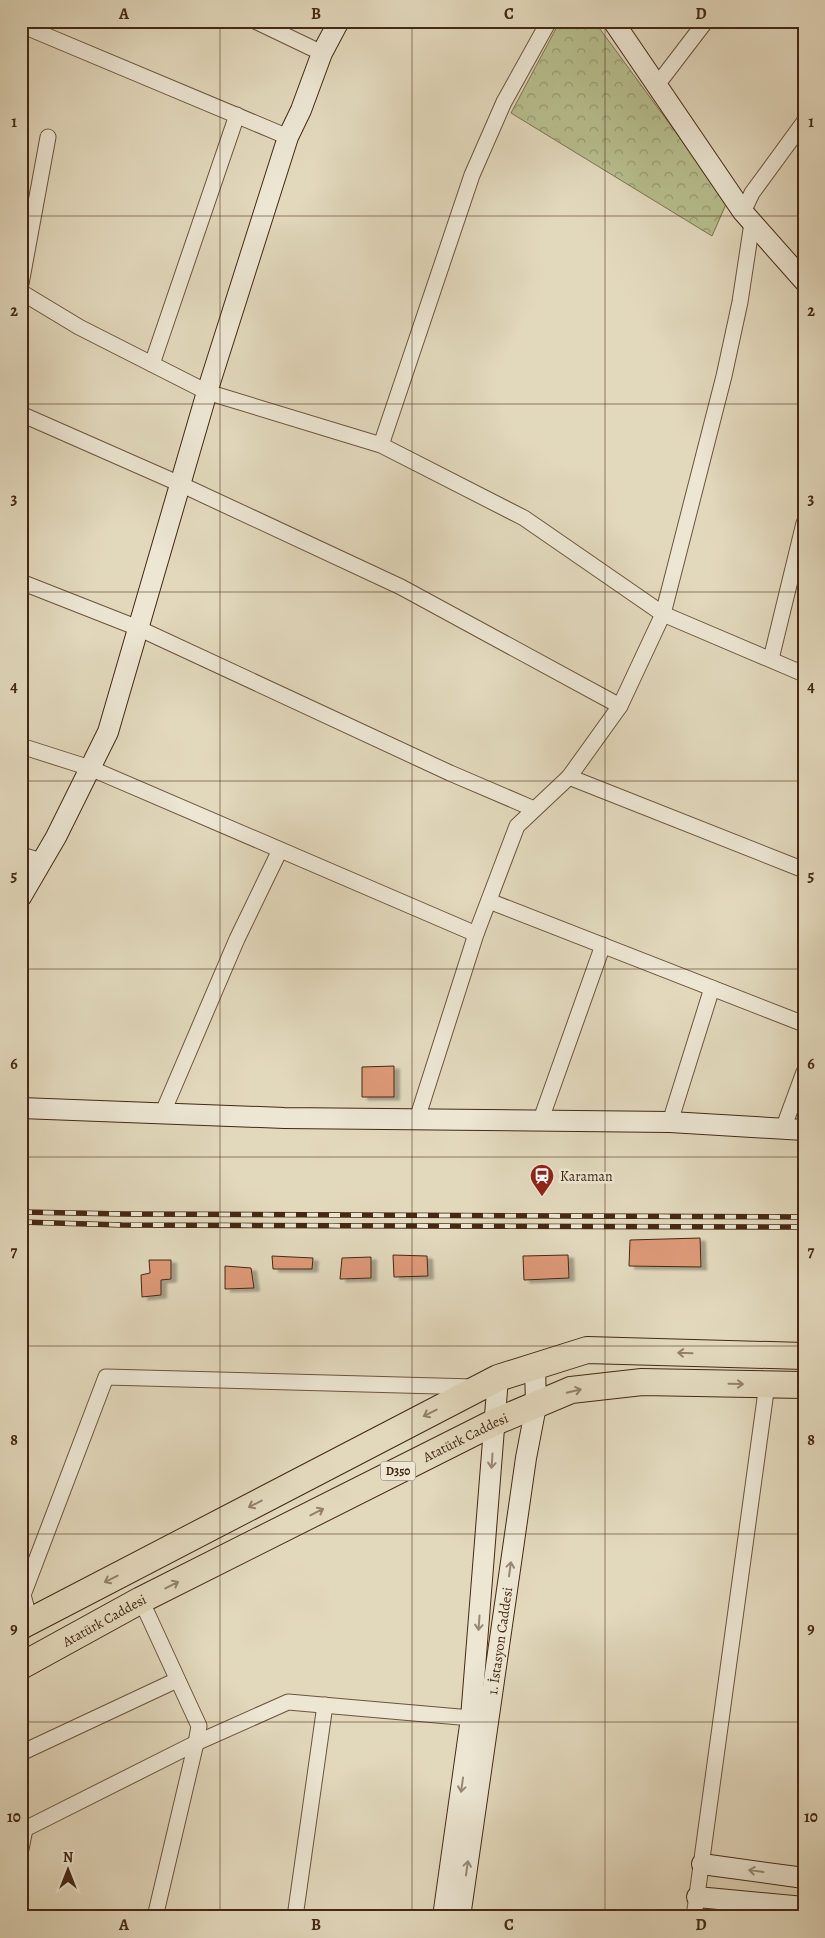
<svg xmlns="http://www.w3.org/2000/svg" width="825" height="1938" viewBox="0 0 825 1938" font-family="Alegreya,serif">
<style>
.park{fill:url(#park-crowns);stroke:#7e7350}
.building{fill:#d97;stroke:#452813;filter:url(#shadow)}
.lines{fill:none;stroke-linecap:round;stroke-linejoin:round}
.street-casing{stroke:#6c543d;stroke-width:17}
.secondary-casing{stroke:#452813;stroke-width:22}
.highway-casing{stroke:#452813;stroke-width:28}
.street{stroke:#ece6d3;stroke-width:15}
.secondary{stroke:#ece6d3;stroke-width:20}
.highway{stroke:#e2d8bc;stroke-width:26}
.rail-casing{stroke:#452813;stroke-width:5.5}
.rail{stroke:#ece6d3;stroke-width:4;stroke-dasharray:11;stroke-linecap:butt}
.oneway{stroke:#948068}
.oneway2{stroke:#988773}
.grid{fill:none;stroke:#452813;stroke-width:1;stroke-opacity:0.55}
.labels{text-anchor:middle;stroke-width:5;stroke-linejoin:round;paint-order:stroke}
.shield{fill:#ece6d3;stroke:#77614d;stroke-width:1}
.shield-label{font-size:12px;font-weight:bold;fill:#452813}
.poi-label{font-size:14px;fill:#452813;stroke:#ece6d3;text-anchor:start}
.street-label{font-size:14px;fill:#452813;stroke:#ece6d3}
.neatline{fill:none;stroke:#452813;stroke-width:2}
.grid-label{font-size:16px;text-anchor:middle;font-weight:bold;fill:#452813}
</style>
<defs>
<pattern id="park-crowns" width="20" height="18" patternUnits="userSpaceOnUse" patternTransform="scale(1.25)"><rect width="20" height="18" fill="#b7be8e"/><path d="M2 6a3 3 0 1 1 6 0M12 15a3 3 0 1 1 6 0" fill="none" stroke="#979a73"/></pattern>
<filter id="shadow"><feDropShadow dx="5.5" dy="3" stdDeviation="1" flood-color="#0004"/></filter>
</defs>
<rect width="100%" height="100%" fill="#e2d8bc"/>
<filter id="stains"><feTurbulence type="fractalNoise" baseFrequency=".004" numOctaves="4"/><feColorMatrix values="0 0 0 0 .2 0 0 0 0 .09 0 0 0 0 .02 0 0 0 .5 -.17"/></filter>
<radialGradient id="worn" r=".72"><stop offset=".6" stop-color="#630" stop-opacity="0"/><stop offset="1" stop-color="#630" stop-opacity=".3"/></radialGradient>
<path class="park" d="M 560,21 L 594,21 L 727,202 L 712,236 L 511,113 Z"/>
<g class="building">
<path d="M 394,1066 L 394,1097 L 362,1097 L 362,1067 Z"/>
<path d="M 700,1238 L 701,1267 L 629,1266 L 630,1240 Z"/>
<path d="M 393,1255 L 427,1256 L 428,1276 L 394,1277 Z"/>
<path d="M 568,1255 L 569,1278 L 524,1280 L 523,1256 Z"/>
<path d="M 272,1256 L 313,1258 L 312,1269 L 273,1269 Z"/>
<path d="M 371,1257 L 371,1278 L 340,1279 L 342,1258 Z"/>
<path d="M 149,1260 L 171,1260 L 171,1279 L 161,1280 L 161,1295 L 142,1297 L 141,1275 L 150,1273 Z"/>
<path d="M 225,1266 L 251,1268 L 254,1288 L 225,1289 Z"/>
</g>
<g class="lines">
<defs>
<g id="street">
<path d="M 255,21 L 322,53"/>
<path d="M 21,25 L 288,137"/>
<path d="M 657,85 L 706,21"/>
<path d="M 743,212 L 752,193 L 804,122"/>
<path d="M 21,284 L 48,137"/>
<path d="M 21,292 L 79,327 L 207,392 L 381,445 L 524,518 L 663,614 L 804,674"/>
<path d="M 152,364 L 237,115"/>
<path d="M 21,414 L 180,484 L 401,587 L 620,706"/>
<path d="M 381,445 L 472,175 L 504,102 L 549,21"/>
<path d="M 21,582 L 138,628 L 450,773 L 534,809"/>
<path d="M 771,659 L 804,523"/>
<path d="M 21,746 L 90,768 L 476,934"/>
<path d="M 569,777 L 804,870"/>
<path d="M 21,855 L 42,861"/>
<path d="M 489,901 L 804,1024"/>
<path d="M 163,1112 L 237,939 L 280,850"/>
<path d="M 417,1119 L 476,934 L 517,826 L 569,777 L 620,706 L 663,614 L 724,376 L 740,302 L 752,223"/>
<path d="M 540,1122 L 603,945"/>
<path d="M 670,1122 L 712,988"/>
<path d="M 783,1129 L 804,1072"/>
<path d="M 141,1600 L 199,1726 L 196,1743 L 155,1917"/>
<path d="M 30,1621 L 23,1595 L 106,1377 L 474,1387"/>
<path d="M 21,1753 L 177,1680"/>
<path d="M 21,1831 L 196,1743 L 288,1702 L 471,1718"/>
<path d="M 21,1849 L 25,1829 L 22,1823"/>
<path d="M 295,1917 L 325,1705"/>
<path d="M 694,1917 L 767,1384"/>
</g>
<g id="secondary">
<path d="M 613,21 L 743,212 L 804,281"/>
<path d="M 21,897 L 56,837 L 108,732 L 207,392 L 288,137 L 301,110 L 322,53 L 339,21"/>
<path d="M 21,1108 L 284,1118 L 670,1122 L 804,1130"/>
<path d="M 702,1864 L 804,1878"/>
<path d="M 697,1897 L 804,1907"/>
<path d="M 443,1917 L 471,1718 L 498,1378"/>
<path id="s1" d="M 460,1917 L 526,1458 L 536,1406 L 535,1366"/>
</g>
<g id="highway">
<path d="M 21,1626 L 498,1378 L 587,1350 L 804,1356"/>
<path id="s2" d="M 21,1666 L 141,1600 L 495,1422 L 571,1390 L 642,1382 L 804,1385"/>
</g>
</defs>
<use href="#street" class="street-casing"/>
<use href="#secondary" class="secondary-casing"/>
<use href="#highway" class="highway-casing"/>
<use href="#street" class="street"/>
<use href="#secondary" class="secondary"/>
<use href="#highway" class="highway"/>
<defs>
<g id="rail">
<path d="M 21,1212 L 124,1214 L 804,1217"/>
<path d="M 21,1222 L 122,1225 L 804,1227"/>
</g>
</defs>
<use href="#rail" class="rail-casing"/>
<use href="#rail" class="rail"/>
</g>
<defs><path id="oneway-shaft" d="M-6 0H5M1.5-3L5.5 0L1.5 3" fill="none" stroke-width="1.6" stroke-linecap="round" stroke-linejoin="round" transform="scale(1.25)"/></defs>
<g class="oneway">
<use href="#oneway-shaft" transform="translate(685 1353) rotate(-178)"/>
<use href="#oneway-shaft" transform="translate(736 1384) rotate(1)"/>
<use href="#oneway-shaft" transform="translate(574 1391) rotate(-13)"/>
<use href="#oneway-shaft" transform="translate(430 1413) rotate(153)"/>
<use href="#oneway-shaft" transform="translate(255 1504) rotate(153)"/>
<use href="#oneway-shaft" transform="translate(317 1512) rotate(-27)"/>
<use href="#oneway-shaft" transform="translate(111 1579) rotate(153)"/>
<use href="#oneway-shaft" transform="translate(172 1585) rotate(-27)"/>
</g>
<g class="oneway2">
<use href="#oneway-shaft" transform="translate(492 1461) rotate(94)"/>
<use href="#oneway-shaft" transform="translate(510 1569) rotate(-82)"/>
<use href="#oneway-shaft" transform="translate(479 1623) rotate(94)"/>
<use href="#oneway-shaft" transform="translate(462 1785) rotate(98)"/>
<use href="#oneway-shaft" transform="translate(467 1868) rotate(-82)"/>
<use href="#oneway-shaft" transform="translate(756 1871) rotate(-172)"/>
</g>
<path class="grid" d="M 220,21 L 220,1917M 412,21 L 412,1917M 605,21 L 605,1917M 21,216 L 804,216M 21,404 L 804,404M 21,592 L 804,592M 21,781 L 804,781M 21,969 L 804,969M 21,1157 L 804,1157M 21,1346 L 804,1346M 21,1534 L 804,1534M 21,1722 L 804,1722"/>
<defs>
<symbol id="station-pin" viewBox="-11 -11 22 30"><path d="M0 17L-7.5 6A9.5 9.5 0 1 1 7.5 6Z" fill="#8f2418" stroke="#ece6d3"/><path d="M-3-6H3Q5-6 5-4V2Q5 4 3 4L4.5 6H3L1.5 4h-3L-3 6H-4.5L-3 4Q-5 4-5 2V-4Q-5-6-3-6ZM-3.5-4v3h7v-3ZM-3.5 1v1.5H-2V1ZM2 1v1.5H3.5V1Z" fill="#fff"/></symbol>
</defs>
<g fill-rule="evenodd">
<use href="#station-pin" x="528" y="1162" width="28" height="38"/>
</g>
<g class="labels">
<rect class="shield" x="380.5" y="1461.5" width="35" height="19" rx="4"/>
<g class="shield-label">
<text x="398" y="1475">D350</text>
</g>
<g class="poi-label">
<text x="560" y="1181">Karaman</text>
</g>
<g class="street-label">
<text dy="5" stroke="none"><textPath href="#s2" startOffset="500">Atatürk Caddesi</textPath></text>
<text dy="5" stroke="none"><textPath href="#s2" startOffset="95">Atatürk Caddesi</textPath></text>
<text dy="5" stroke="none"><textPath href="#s1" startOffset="279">1. İstasyon Caddesi</textPath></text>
</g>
</g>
<rect width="825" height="1938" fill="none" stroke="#e2d8bc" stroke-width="55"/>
<g transform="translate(68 1870)" stroke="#ece6d3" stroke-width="4" paint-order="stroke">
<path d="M0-4L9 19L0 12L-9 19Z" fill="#452813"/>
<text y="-8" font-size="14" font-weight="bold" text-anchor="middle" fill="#452813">N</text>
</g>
<rect x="28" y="28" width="770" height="1882" class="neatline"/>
<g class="grid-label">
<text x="124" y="19">A</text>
<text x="316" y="19">B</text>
<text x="509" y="19">C</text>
<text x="701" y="19">D</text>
<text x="14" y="127">1</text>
<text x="811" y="127">1</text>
<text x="14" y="316">2</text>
<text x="811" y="316">2</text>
<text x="14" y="504">3</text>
<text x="811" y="504">3</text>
<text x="14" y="692">4</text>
<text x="811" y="692">4</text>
<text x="14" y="881">5</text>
<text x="811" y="881">5</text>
<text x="14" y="1069">6</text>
<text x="811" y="1069">6</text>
<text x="14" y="1257">7</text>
<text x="811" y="1257">7</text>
<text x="14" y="1445">8</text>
<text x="811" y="1445">8</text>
<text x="14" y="1634">9</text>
<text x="811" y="1634">9</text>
<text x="14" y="1822">10</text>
<text x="811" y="1822">10</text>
<text x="124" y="1930">A</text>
<text x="316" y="1930">B</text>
<text x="509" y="1930">C</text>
<text x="701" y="1930">D</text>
</g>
<rect width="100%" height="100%" filter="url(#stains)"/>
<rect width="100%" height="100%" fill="url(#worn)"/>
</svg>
